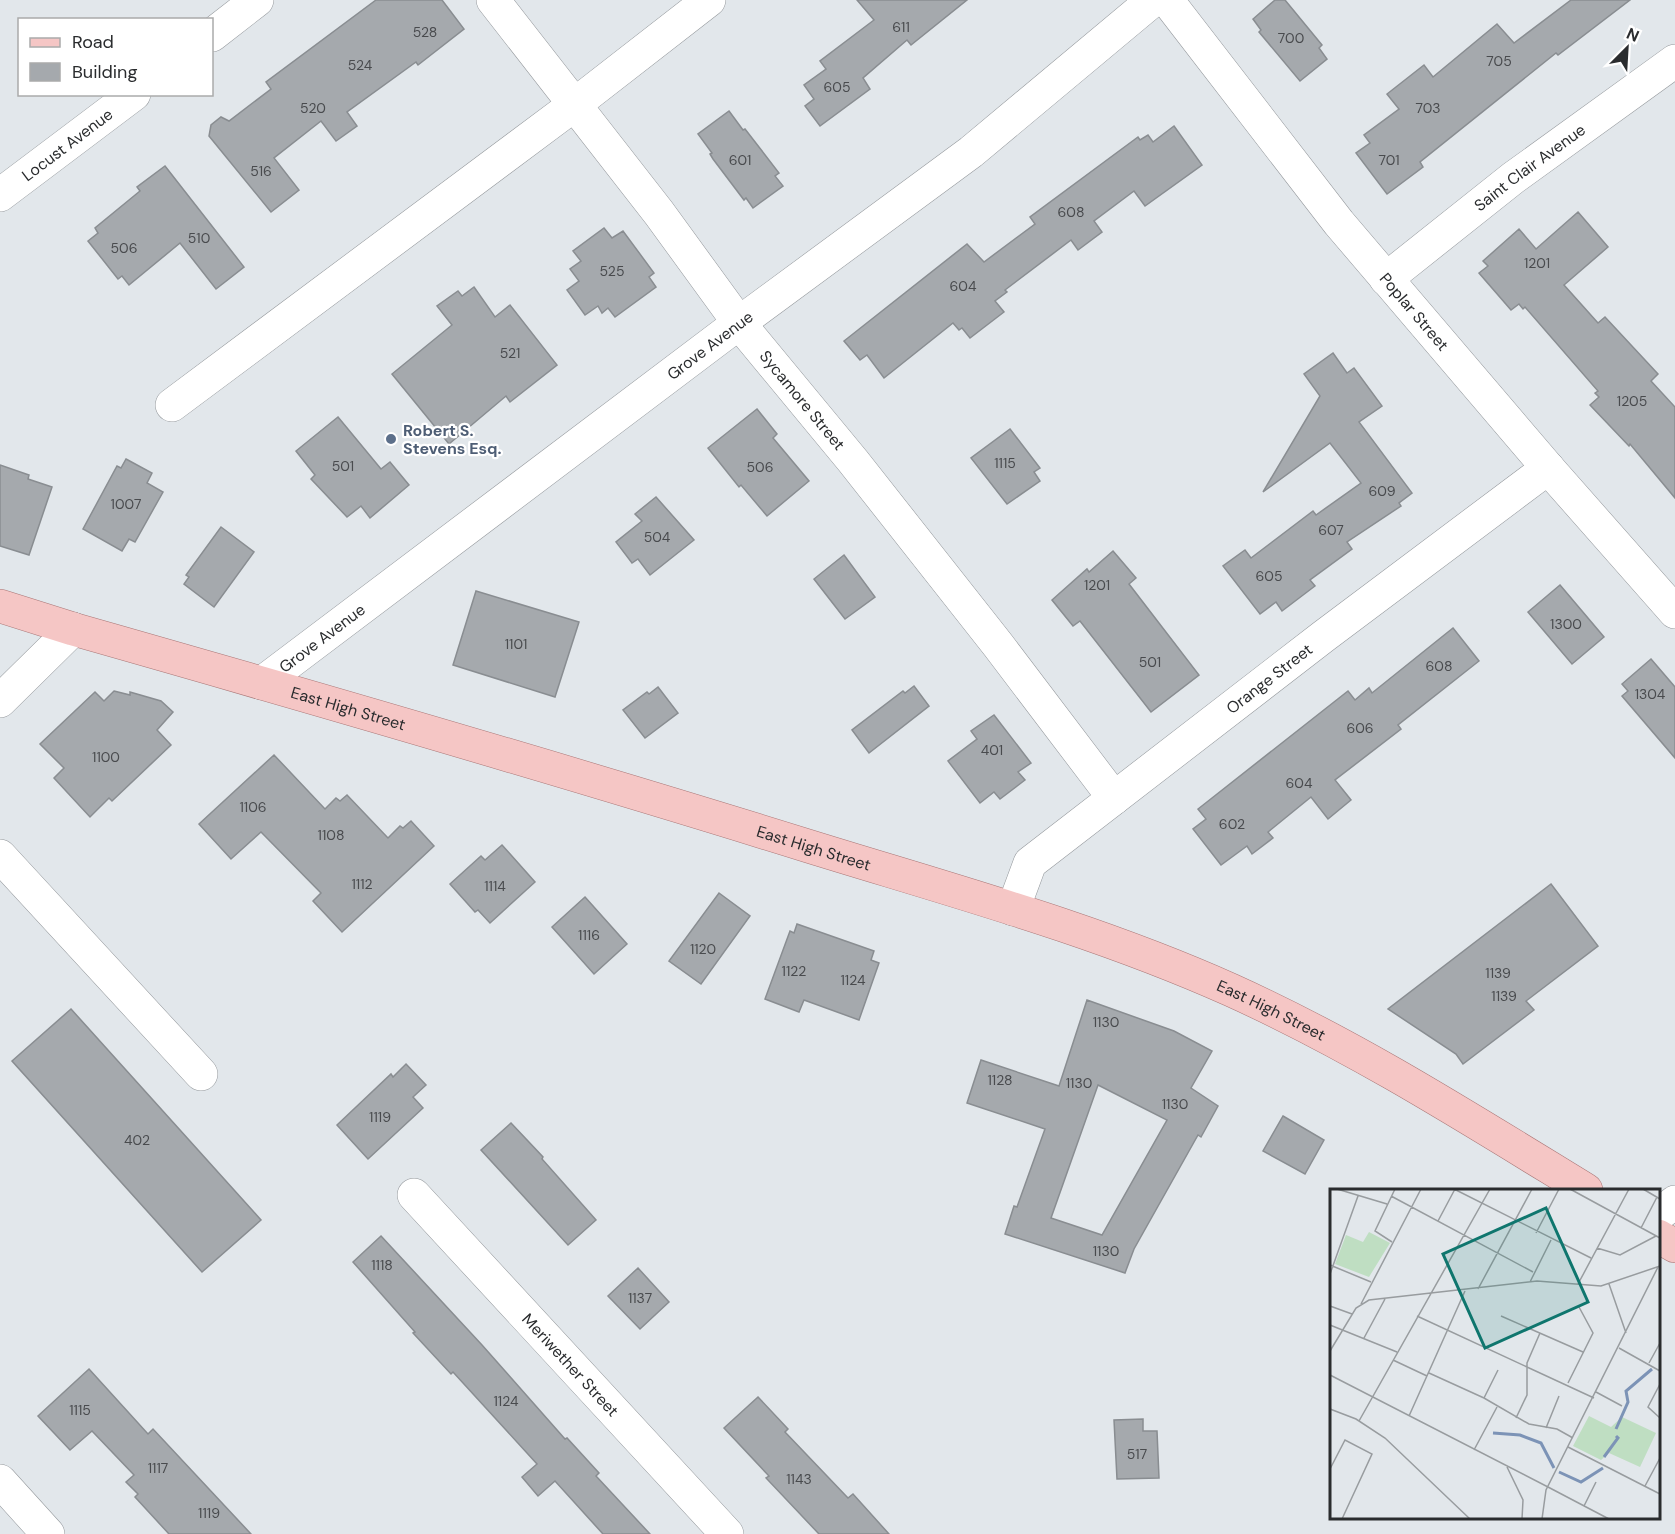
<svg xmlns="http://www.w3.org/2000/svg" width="1675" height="1534" viewBox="0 0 1675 1534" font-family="'DM Sans',sans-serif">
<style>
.building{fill:#a5a9ad;stroke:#898d91;stroke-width:1.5;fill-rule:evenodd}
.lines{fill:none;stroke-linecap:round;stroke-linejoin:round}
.minor-casing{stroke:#94989c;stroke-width:34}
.major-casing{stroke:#a97777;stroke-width:34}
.minor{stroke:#fff;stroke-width:33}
.major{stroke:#f5c6c5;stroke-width:33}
.service-dot{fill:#5c6f8a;stroke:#fff;stroke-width:2}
.labels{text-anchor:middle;stroke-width:4.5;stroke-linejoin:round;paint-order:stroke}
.number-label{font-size:14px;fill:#494b4e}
.street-label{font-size:16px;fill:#2a2c2e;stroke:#fff}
.service-label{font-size:16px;font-weight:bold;fill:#4e5e75;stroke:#fff;text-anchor:start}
.inset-river{fill:none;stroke:#7c93b6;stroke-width:3}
.inset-road{fill:none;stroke:#989c9f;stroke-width:1.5}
.view{fill:#0f766e;fill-opacity:0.15;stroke:#0f766e;stroke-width:3}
.inset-edge{fill:none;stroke:#2a2c2e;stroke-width:3}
</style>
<rect width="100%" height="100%" fill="#e2e7eb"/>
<g class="building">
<path d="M 376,0 L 442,0 L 464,29 L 418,65 L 416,62 L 347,112 L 357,126 L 336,141 L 321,121 L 274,158 L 299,190 L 271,212 L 209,136 L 211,125 L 221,117 L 229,121 L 271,89 L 266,82 Z"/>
<path d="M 857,0 L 967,0 L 911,45 L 907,40 L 863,78 L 870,89 L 820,126 L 805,106 L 814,99 L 804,85 L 826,69 L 820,61 L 874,20 Z"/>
<path d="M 1275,0 L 1285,0 L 1322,45 L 1319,48 L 1327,59 L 1300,81 L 1259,32 L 1261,30 L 1253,19 Z"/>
<path d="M 1571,0 L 1630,0 L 1558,55 L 1556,53 L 1420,162 L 1423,167 L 1387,194 L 1356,153 L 1370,143 L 1364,135 L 1399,109 L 1387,94 L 1424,65 L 1433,77 L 1497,24 L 1514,43 Z"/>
<path d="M 729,111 L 743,130 L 745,129 L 779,173 L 775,176 L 783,186 L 753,208 L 746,198 L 744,200 L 713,159 L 710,154 L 712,153 L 698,134 Z"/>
<path d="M 1174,126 L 1202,165 L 1145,206 L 1134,191 L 1094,221 L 1102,232 L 1078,250 L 1071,240 L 1005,290 L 1007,292 L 995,301 L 1004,312 L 970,338 L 962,328 L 959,330 L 953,323 L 884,378 L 867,355 L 860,360 L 844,341 L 967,244 L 984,262 L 1035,224 L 1030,217 L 1138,137 L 1140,140 L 1148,135 L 1153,142 Z"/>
<path d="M 165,166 L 244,267 L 216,289 L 180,243 L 129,285 L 122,276 L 118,279 L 88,241 L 98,233 L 95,228 L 140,191 L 137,187 Z"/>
<path d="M 1578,212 L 1608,247 L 1564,285 L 1598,323 L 1605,317 L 1658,374 L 1651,381 L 1675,407 L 1675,498 L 1630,444 L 1629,446 L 1590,405 L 1599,397 L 1595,393 L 1598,391 L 1525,307 L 1523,309 L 1519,304 L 1511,310 L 1479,273 L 1488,266 L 1483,261 L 1519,229 L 1536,249 Z"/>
<path d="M 604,228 L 612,238 L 623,231 L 654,273 L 649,277 L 656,287 L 615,317 L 608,308 L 602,313 L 598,306 L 585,315 L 567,290 L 579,281 L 570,269 L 581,261 L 573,251 Z"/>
<path d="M 474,287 L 495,317 L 510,305 L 557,365 L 510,402 L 506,396 L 449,444 L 392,374 L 452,325 L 437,306 L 458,291 L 462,296 Z"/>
<path d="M 1333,353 L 1347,373 L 1354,368 L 1382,406 L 1359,422 L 1412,493 L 1399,503 L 1401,506 L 1347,542 L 1352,549 L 1310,580 L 1315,586 L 1282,611 L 1276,602 L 1260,614 L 1223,566 L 1245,550 L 1251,558 L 1313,511 L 1316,515 L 1361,483 L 1330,443 L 1263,492 L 1320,396 L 1304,374 Z"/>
<path d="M 757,409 L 777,434 L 773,438 L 809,481 L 767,516 L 741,485 L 739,487 L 708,448 Z"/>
<path d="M 338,417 L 381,469 L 390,462 L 409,485 L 370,518 L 361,506 L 347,517 L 311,479 L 315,475 L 296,451 Z"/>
<path d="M 1010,429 L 1040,468 L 1034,472 L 1040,481 L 1007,504 L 971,458 Z"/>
<path d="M 126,459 L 152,473 L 147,483 L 163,492 L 135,542 L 129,539 L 122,551 L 83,529 L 117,466 L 121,468 Z"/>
<path d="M 0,465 L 29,475 L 28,479 L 52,487 L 29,555 L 0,546 Z"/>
<path d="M 656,497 L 694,540 L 650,575 L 638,559 L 632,563 L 616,542 L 642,521 L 635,514 Z"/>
<path d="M 221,527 L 254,552 L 214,607 L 184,584 L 189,577 L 186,575 Z"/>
<path d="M 1113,551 L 1136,578 L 1129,584 L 1199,675 L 1151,712 L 1080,621 L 1073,626 L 1052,600 L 1087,569 L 1089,572 Z"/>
<path d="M 844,555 L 875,597 L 845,619 L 814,579 Z"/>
<path d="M 1560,585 L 1604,637 L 1572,664 L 1528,612 Z"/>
<path d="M 476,591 L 579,622 L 555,697 L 453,665 Z"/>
<path d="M 1453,628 L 1479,661 L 1398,725 L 1401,729 L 1335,780 L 1351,800 L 1328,819 L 1311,797 L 1268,832 L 1273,838 L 1252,854 L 1247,846 L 1221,865 L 1193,829 L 1206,819 L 1198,809 L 1348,691 L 1355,700 L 1369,688 L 1372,693 Z"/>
<path d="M 1651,659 L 1675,687 L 1675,758 L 1622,696 L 1628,691 L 1622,684 Z"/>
<path d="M 914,686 L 929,706 L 869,753 L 852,730 L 903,691 L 905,693 Z"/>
<path d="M 658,687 L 678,713 L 645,738 L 623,710 L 647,692 L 649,694 Z"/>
<path d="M 114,691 L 130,695 L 130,692 L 161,701 L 173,712 L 157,730 L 171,745 L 112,801 L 109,798 L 90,817 L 54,778 L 64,768 L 40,744 L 95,692 L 104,701 Z"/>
<path d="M 994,715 L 1031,763 L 1018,772 L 1025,780 L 1000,799 L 994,792 L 980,803 L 948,761 L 977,739 L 971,731 Z"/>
<path d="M 274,755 L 325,809 L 336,798 L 340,801 L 347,795 L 388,838 L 400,826 L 403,828 L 411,821 L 434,846 L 342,932 L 313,901 L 321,893 L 261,832 L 231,859 L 199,824 Z"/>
<path d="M 502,845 L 535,882 L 490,923 L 478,910 L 475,912 L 450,884 L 481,856 L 485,860 Z"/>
<path d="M 1551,884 L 1598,946 L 1526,1001 L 1534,1010 L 1463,1064 L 1456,1054 L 1388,1009 Z"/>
<path d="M 719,893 L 750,916 L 701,984 L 669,961 Z"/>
<path d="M 585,897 L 627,944 L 594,974 L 552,927 Z"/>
<path d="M 797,924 L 874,951 L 871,960 L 879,963 L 859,1020 L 804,1000 L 799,1012 L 765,999 L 790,931 L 794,933 Z"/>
<path d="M 1087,1000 L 1174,1031 L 1212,1051 L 1191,1088 L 1218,1106 L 1201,1137 L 1198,1135 L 1134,1249 L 1125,1273 L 1005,1234 L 1014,1206 L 1017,1207 L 1045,1129 L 967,1103 L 981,1060 L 1059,1086 ZM 1098,1085 L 1167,1120 L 1102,1235 L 1051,1218 Z"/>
<path d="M 71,1009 L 261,1220 L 202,1272 L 12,1061 Z"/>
<path d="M 406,1064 L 426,1085 L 413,1097 L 423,1108 L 368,1159 L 337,1125 L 391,1074 L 393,1077 Z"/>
<path d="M 1283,1116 L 1324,1140 L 1305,1174 L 1263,1151 Z"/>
<path d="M 511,1123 L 543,1157 L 542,1159 L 596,1220 L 568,1245 L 481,1150 Z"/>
<path d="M 381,1236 L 482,1345 L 565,1439 L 567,1438 L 599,1473 L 596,1476 L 650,1534 L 603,1534 L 555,1481 L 538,1496 L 522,1477 L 537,1464 L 453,1372 L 451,1374 L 413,1333 L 415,1332 L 353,1262 Z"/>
<path d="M 638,1268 L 669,1302 L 640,1329 L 608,1296 Z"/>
<path d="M 89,1369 L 148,1434 L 153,1429 L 251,1534 L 169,1534 L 135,1497 L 138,1494 L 126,1482 L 134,1475 L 92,1431 L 70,1450 L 38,1416 Z"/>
<path d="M 758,1397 L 788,1429 L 785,1432 L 848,1498 L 853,1494 L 889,1534 L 819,1534 L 766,1478 L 769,1476 L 724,1428 Z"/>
<path d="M 1143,1419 L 1143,1431 L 1157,1431 L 1159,1478 L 1117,1479 L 1114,1420 Z"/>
</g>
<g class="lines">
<defs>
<g id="minor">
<path id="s1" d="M 493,0 L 659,213 L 739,323 L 853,461 L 998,645 L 1114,798"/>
<path id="s2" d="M 1167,0 L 1339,223 L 1548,468 L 1675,612"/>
<path d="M 212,35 L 257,0"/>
<path id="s3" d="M 0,195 L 134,94"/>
<path id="s4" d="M 1386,279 L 1513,178 L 1675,61"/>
<path d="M 172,405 L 574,105 L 709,0"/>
<path id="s5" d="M 262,683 L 739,323 L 971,152 L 1153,0"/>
<path d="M 0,701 L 73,629"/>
<path d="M 0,856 L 201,1074"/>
<path id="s6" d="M 1013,909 L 1030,863 L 1324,636 L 1548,468"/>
<path id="s7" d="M 414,1195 L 727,1534"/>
<path d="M 1658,1215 L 1675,1202"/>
<path d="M 0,1481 L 48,1534"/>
</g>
<g id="major">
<path id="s8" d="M 0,606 L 73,629 C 319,699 564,770 808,846 C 950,890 1095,929 1231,990 C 1355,1046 1470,1119 1586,1190"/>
<path d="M 1658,1236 L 1675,1246"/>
</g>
</defs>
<use href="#minor" class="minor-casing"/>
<use href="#major" class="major-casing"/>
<use href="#minor" class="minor"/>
<use href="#major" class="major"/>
</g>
<circle class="service-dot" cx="391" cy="439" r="6"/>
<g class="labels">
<g class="number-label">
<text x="901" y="32">611</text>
<text x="425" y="37">528</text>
<text x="1291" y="43">700</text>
<text x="1499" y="66">705</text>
<text x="360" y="70">524</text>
<text x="837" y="92">605</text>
<text x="313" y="113">520</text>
<text x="1428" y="113">703</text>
<text x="740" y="165">601</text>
<text x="1389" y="165">701</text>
<text x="261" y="176">516</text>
<text x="1071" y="217">608</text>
<text x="199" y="243">510</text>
<text x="124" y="253">506</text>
<text x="1537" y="268">1201</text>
<text x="612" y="276">525</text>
<text x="963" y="291">604</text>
<text x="510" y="358">521</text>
<text x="1632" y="406">1205</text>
<text x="1005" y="468">1115</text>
<text x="343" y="471">501</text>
<text x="760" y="472">506</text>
<text x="1382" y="496">609</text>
<text x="126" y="509">1007</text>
<text x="1331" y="535">607</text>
<text x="657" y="542">504</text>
<text x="1269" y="581">605</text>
<text x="1097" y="590">1201</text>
<text x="1566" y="629">1300</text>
<text x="516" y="649">1101</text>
<text x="1150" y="667">501</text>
<text x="1439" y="671">608</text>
<text x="1650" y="699">1304</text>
<text x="1360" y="733">606</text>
<text x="992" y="755">401</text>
<text x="106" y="762">1100</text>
<text x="1299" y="788">604</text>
<text x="253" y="812">1106</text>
<text x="1232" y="829">602</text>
<text x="331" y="840">1108</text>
<text x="362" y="889">1112</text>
<text x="495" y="891">1114</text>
<text x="589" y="940">1116</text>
<text x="703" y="954">1120</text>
<text x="794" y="976">1122</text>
<text x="1498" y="978">1139</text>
<text x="853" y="985">1124</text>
<text x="1504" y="1001">1139</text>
<text x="1106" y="1027">1130</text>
<text x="1000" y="1085">1128</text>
<text x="1079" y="1088">1130</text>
<text x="1175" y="1109">1130</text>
<text x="380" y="1122">1119</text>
<text x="137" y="1145">402</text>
<text x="1106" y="1256">1130</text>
<text x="382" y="1270">1118</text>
<text x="640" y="1303">1137</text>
<text x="506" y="1406">1124</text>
<text x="80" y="1415">1115</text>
<text x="1137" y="1459">517</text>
<text x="158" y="1473">1117</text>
<text x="799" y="1484">1143</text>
<text x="209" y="1518">1119</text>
</g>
<g class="street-label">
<text dy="6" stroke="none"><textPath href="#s3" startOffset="84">Locust Avenue</textPath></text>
<text dy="6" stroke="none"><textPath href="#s4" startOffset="182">Saint Clair Avenue</textPath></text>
<text dy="6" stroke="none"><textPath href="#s2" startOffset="398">Poplar Street</textPath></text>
<text dy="6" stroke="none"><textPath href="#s5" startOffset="561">Grove Avenue</textPath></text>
<text dy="6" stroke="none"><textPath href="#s1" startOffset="506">Sycamore Street</textPath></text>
<text dy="6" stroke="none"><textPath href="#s5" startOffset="75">Grove Avenue</textPath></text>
<text dy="6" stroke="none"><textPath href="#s6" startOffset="351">Orange Street</textPath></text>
<text dy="6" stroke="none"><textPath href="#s8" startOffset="363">East High Street</textPath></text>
<text dy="6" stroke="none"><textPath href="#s8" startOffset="849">East High Street</textPath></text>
<text dy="6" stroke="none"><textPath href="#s8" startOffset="1335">East High Street</textPath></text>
<text dy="6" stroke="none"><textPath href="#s7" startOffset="231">Meriwether Street</textPath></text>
</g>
<g class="service-label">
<text x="403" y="436">Robert S.<tspan x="403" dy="18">Stevens Esq.</tspan></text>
</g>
</g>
<g transform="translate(1330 1189)">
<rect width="330" height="330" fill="#e2e7eb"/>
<path d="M 39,43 L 60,54 L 39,88 L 5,75 L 16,46 L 33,53 ZM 259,227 L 281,238 L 292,228 L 326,244 L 310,278 L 279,264 L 271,271 L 243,257 Z" fill="#bfdec2"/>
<path class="inset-river" d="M 286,240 L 298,213 L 296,202 L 322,180M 163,244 L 190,246 L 211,254 L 224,279M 274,268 L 288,249 L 286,247M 229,283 L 251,293 L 273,279"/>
<path class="inset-road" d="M 7,0 L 57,15M 124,0 L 261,69M 240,0 L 330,49M 313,0 L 330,10M 61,7 L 203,83M 108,32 L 125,0M 311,39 L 327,8M 206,44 L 229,0M 62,53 L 45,42 L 65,0M 267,59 L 290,66 L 326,47M 0,76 L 41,93M 0,85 L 28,7M 200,93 L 221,51M 248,95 L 299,0M 279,95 L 296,144M 148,100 L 202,0M 31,115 L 91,0M 0,117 L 22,125M 87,127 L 264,209M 171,127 L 253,163M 0,136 L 67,163M 34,149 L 55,110M 289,159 L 330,182M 0,162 L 26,119 L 39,111 L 207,92 L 271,97 L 330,77M 63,171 L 97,187M 319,174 L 330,154M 99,184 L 154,209 L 199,235 L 227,240 L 243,249M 0,186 L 218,298M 238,194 L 263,144 L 249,118M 330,195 L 318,218 L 330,229M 266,203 L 292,217M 154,209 L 168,181M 0,220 L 26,230 L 55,249 L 140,330M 79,227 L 135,102M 186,229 L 197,206 L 197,174 L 210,144M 29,232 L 160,0M 216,239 L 229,207M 238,258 L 330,305M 144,261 L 167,218M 177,278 L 193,311 L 192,330M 0,280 L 15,251 L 42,265 L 12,330M 315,297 L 330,269M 218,298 L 279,330M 254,317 L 266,293M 212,330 L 216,301 L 328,78"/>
<path class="view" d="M 216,19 L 258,113 L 155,159 L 113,65 Z"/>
<rect width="330" height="330" class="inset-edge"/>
</g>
<rect x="18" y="18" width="195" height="78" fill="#ffffff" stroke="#aaabab" stroke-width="1.5"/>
<rect x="30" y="38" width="30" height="9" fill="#f5c6c5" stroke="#aaabab" stroke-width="1.5"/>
<text x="72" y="48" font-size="18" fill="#2a2c2e">Road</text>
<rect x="30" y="63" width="30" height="18" fill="#a5a9ad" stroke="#aaabab" stroke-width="1.5"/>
<text x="72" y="78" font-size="18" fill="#2a2c2e">Building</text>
<g transform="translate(1627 48) rotate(24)" stroke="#ffffff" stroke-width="4.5" paint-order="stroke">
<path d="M0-4.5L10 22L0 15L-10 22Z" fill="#2a2c2e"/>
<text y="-9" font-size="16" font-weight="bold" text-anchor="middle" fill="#2a2c2e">N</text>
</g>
</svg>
